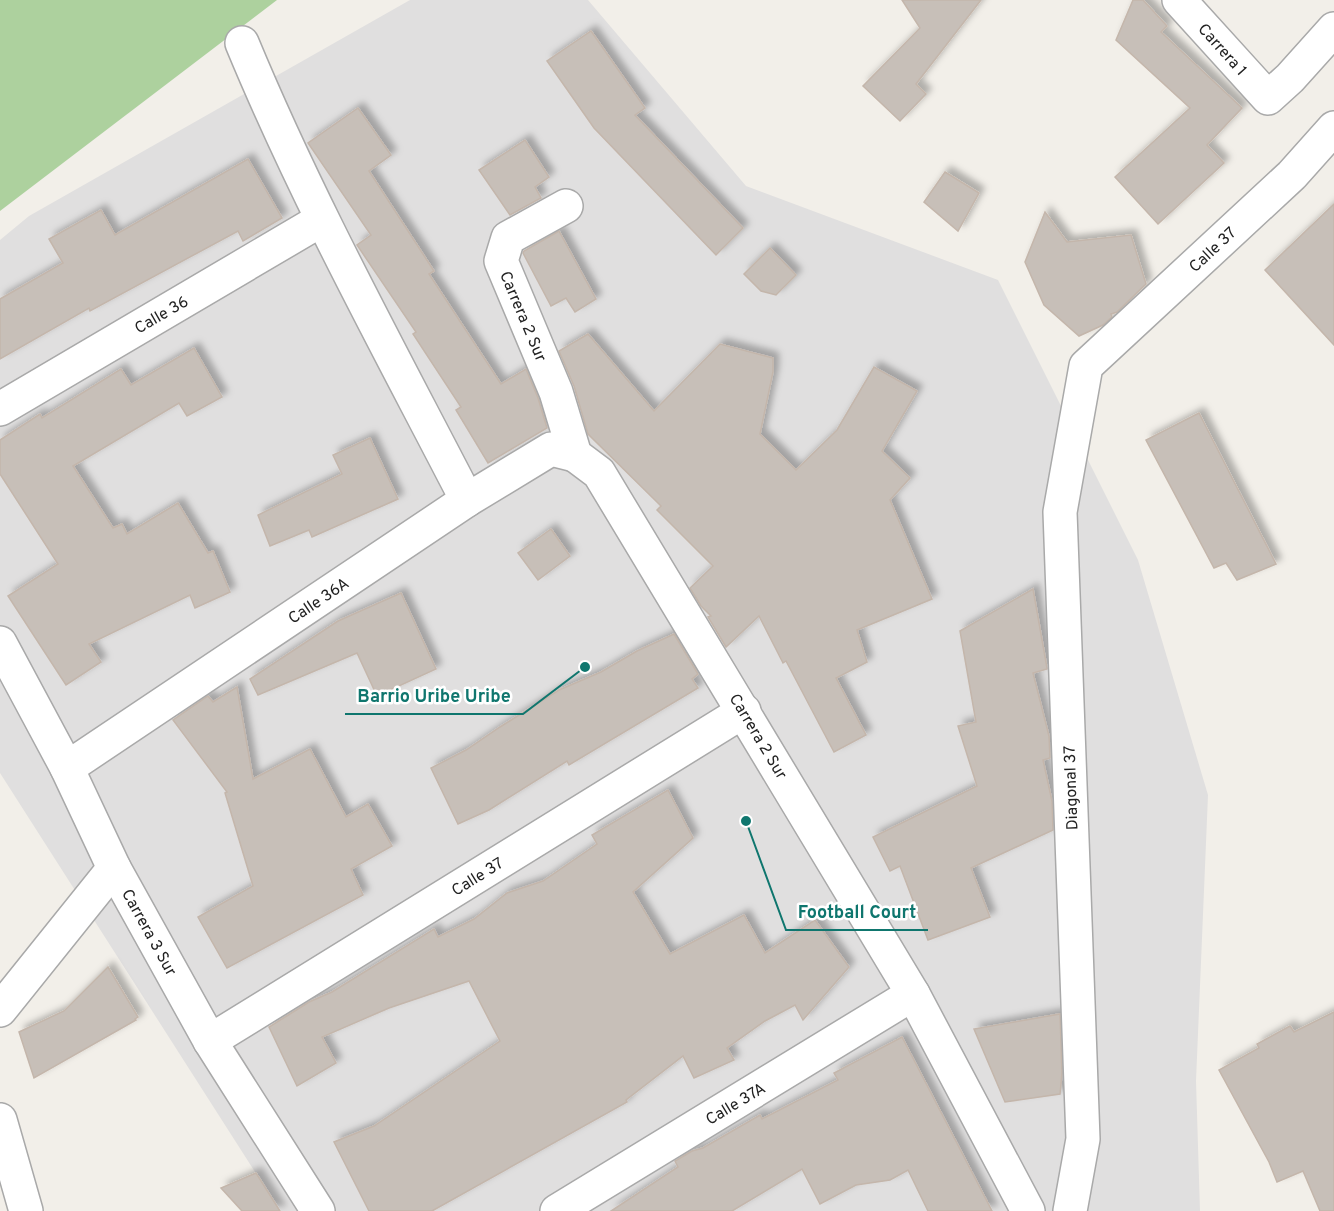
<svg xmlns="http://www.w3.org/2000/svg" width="1334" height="1211" viewBox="0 0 1334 1211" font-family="Overpass,sans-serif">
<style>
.residential{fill:#e0dfdf}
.forest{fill:#add19e}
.building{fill:#c7bfb8;stroke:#c4b6ab;stroke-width:1.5;filter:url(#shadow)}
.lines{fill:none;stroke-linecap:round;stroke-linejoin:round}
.minor-casing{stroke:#a9a9a9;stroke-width:36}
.minor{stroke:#fff;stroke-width:33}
.labels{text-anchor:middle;stroke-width:5;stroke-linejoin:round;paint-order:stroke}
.street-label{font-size:16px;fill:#222;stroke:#fff}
.leader{fill:none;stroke:#0f766e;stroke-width:2}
.callout-dot{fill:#0f766e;stroke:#fff;stroke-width:2}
.callout-label{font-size:18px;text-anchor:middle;font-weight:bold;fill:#0f766e;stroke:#fff;stroke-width:5;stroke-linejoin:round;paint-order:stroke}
</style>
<defs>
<filter id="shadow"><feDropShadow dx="5.5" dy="-5.5" stdDeviation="3" flood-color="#0004"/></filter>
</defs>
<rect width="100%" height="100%" fill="#f2efe9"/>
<path class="residential" d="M 410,0 L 588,0 L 746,186 L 998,280 L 1138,560 L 1208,795 L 1196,1081 L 1200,1211 L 280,1211 L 0,773 L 0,240 L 29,216 Z"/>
<path class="forest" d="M 0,0 L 277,0 L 0,211 Z"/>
<g class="building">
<path d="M 902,0 L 981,0 L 916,84 L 926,94 L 900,121 L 863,86 L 920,28 Z"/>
<path d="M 1133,0 L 1143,0 L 1167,26 L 1161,32 L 1242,108 L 1207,145 L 1224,163 L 1158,224 L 1115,177 L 1190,108 L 1116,40 Z"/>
<path d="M 591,31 L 645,108 L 635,115 L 743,228 L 716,255 L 594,128 L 547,61 Z"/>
<path d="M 358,108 L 391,155 L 369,171 L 434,271 L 429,274 L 501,384 L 526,369 L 538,398 L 547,428 L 488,463 L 456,410 L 461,407 L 413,334 L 416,332 L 357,245 L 371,235 L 308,143 Z"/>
<path d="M 525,140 L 549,177 L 535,187 L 541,198 L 510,215 L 479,170 Z"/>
<path d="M 248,159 L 282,218 L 243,241 L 238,231 L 90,311 L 89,308 L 0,359 L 0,299 L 63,263 L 49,239 L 101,210 L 115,235 Z"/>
<path d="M 945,172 L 979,193 L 958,231 L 924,202 Z"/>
<path d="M 1334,204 L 1334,345 L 1265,270 Z"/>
<path d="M 1045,212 L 1067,242 L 1131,235 L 1146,284 L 1117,312 L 1111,314 L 1112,317 L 1103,325 L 1079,336 L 1044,305 L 1025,262 Z"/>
<path d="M 559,231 L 596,299 L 575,312 L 566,298 L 551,306 L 523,253 L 524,251 Z"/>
<path d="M 770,248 L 796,275 L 776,295 L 761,291 L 744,274 Z"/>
<path d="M 588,334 L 654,411 L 720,344 L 773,358 L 773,372 L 760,434 L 796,470 L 837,430 L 874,367 L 917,391 L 882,451 L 910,478 L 890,500 L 932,599 L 857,630 L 867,662 L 836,678 L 866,735 L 834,752 L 786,661 L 783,663 L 759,616 L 726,647 L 708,617 L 711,616 L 701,606 L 690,588 L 713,566 L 657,510 L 661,506 L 588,434 L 574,386 L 559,351 Z"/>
<path d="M 194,348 L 222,397 L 187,416 L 179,403 L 73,466 L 113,528 L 122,524 L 127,534 L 178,503 L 208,553 L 213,551 L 230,592 L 195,608 L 190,595 L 89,644 L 101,662 L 66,685 L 8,596 L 58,564 L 0,474 L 0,440 L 40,414 L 42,418 L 121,369 L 131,385 Z"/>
<path d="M 1199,413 L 1276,564 L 1237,580 L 1226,563 L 1214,568 L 1146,440 Z"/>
<path d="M 370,438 L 398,499 L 312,537 L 309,530 L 270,546 L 258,515 L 342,474 L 333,455 Z"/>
<path d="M 551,529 L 570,556 L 538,580 L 518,553 Z"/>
<path d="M 1033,589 L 1047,668 L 1047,669 L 1033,673 L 1049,736 L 1050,758 L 1043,760 L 1052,801 L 1053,830 L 971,868 L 990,917 L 928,940 L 900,866 L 890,871 L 873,837 L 977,786 L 958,726 L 976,722 L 960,631 Z"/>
<path d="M 401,593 L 436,669 L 377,696 L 357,653 L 258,695 L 250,679 L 338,621 Z"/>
<path d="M 674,634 L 698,674 L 692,679 L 698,688 L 569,765 L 567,761 L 489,810 L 458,824 L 431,768 L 466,750 L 500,727 L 559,690 L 601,672 L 637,651 Z"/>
<path d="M 237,687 L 253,779 L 310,749 L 346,817 L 368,804 L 392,846 L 351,869 L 363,895 L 227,968 L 198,917 L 253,886 L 225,793 L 227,792 L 173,720 L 208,696 L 213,702 Z"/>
<path d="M 668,790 L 693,838 L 633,892 L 670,954 L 744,915 L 765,953 L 815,920 L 849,967 L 803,1020 L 795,1005 L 765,1021 L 727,1048 L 734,1060 L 694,1078 L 683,1056 L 626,1100 L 627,1102 L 432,1211 L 369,1211 L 334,1142 L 374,1126 L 500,1041 L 469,981 L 389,1008 L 322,1037 L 336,1063 L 297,1086 L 269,1027 L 309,1002 L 332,992 L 434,929 L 438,937 L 474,919 L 507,893 L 543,881 L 597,844 L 592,835 Z"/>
<path d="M 108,967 L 138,1017 L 135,1019 L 136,1020 L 34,1078 L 19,1032 L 64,1011 Z"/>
<path d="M 1334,1012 L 1334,1211 L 1320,1211 L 1303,1171 L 1277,1182 L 1269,1162 L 1219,1070 L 1259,1048 L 1257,1044 L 1290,1026 L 1294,1032 Z"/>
<path d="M 1060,1014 L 1062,1073 L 1060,1094 L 1005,1102 L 974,1029 Z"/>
<path d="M 902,1037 L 992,1211 L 928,1211 L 908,1170 L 890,1180 L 856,1185 L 820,1204 L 802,1169 L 732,1211 L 611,1211 L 678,1167 L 675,1161 L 692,1151 L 703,1148 L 760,1115 L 762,1119 L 838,1080 L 834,1073 Z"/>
<path d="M 256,1173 L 280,1211 L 242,1211 L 221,1188 Z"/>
</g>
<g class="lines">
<defs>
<g id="minor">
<path d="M 1179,0 L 1268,98 L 1290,78 L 1334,29"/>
<path d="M 242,43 C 307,200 389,349 467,500"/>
<path d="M 566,206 L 508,238 L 501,261 L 556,392 L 575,455 L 599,473 L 913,994 L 1028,1211"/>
<path d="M 0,409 L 321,220"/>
<path d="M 0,643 L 67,768 L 114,868 L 210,1041 L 318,1211"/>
<path d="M 67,768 L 467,500 L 551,449 L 575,455"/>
<path d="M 0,1010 L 114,868"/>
<path d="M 210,1041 L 744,711"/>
<path d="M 0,1120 L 26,1211"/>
<path d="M 557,1211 L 913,994"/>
<path d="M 1070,1211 L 1083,1139 L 1060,512 L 1086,366 L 1292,175 L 1334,128"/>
</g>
</defs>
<use href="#minor" class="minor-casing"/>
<use href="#minor" class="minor"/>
</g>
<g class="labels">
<g class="street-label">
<text transform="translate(1223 49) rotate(48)" y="6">Carrera 1</text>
<text transform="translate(1212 249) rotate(-43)" y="6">Calle 37</text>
<text transform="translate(161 314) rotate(-30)" y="6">Calle 36</text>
<text transform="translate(524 316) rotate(67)" y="6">Carrera 2 Sur</text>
<text transform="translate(318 600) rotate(-34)" y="6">Calle 36A</text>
<text transform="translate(759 736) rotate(59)" y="6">Carrera 2 Sur</text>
<text transform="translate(1070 788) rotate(-92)" y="6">Diagonal 37</text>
<text transform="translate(477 876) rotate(-32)" y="6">Calle 37</text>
<text transform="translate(150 932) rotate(61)" y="6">Carrera 3 Sur</text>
<text transform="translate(735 1103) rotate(-31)" y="6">Calle 37A</text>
</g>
</g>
<path class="leader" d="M585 667L523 714H345M746 821L786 930H928"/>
<g class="callout-dot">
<circle cx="585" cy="667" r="6"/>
<circle cx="746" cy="821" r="6"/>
</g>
<g class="callout-label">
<text x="434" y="702">Barrio Uribe Uribe</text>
<text x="857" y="918">Football Court</text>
</g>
</svg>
